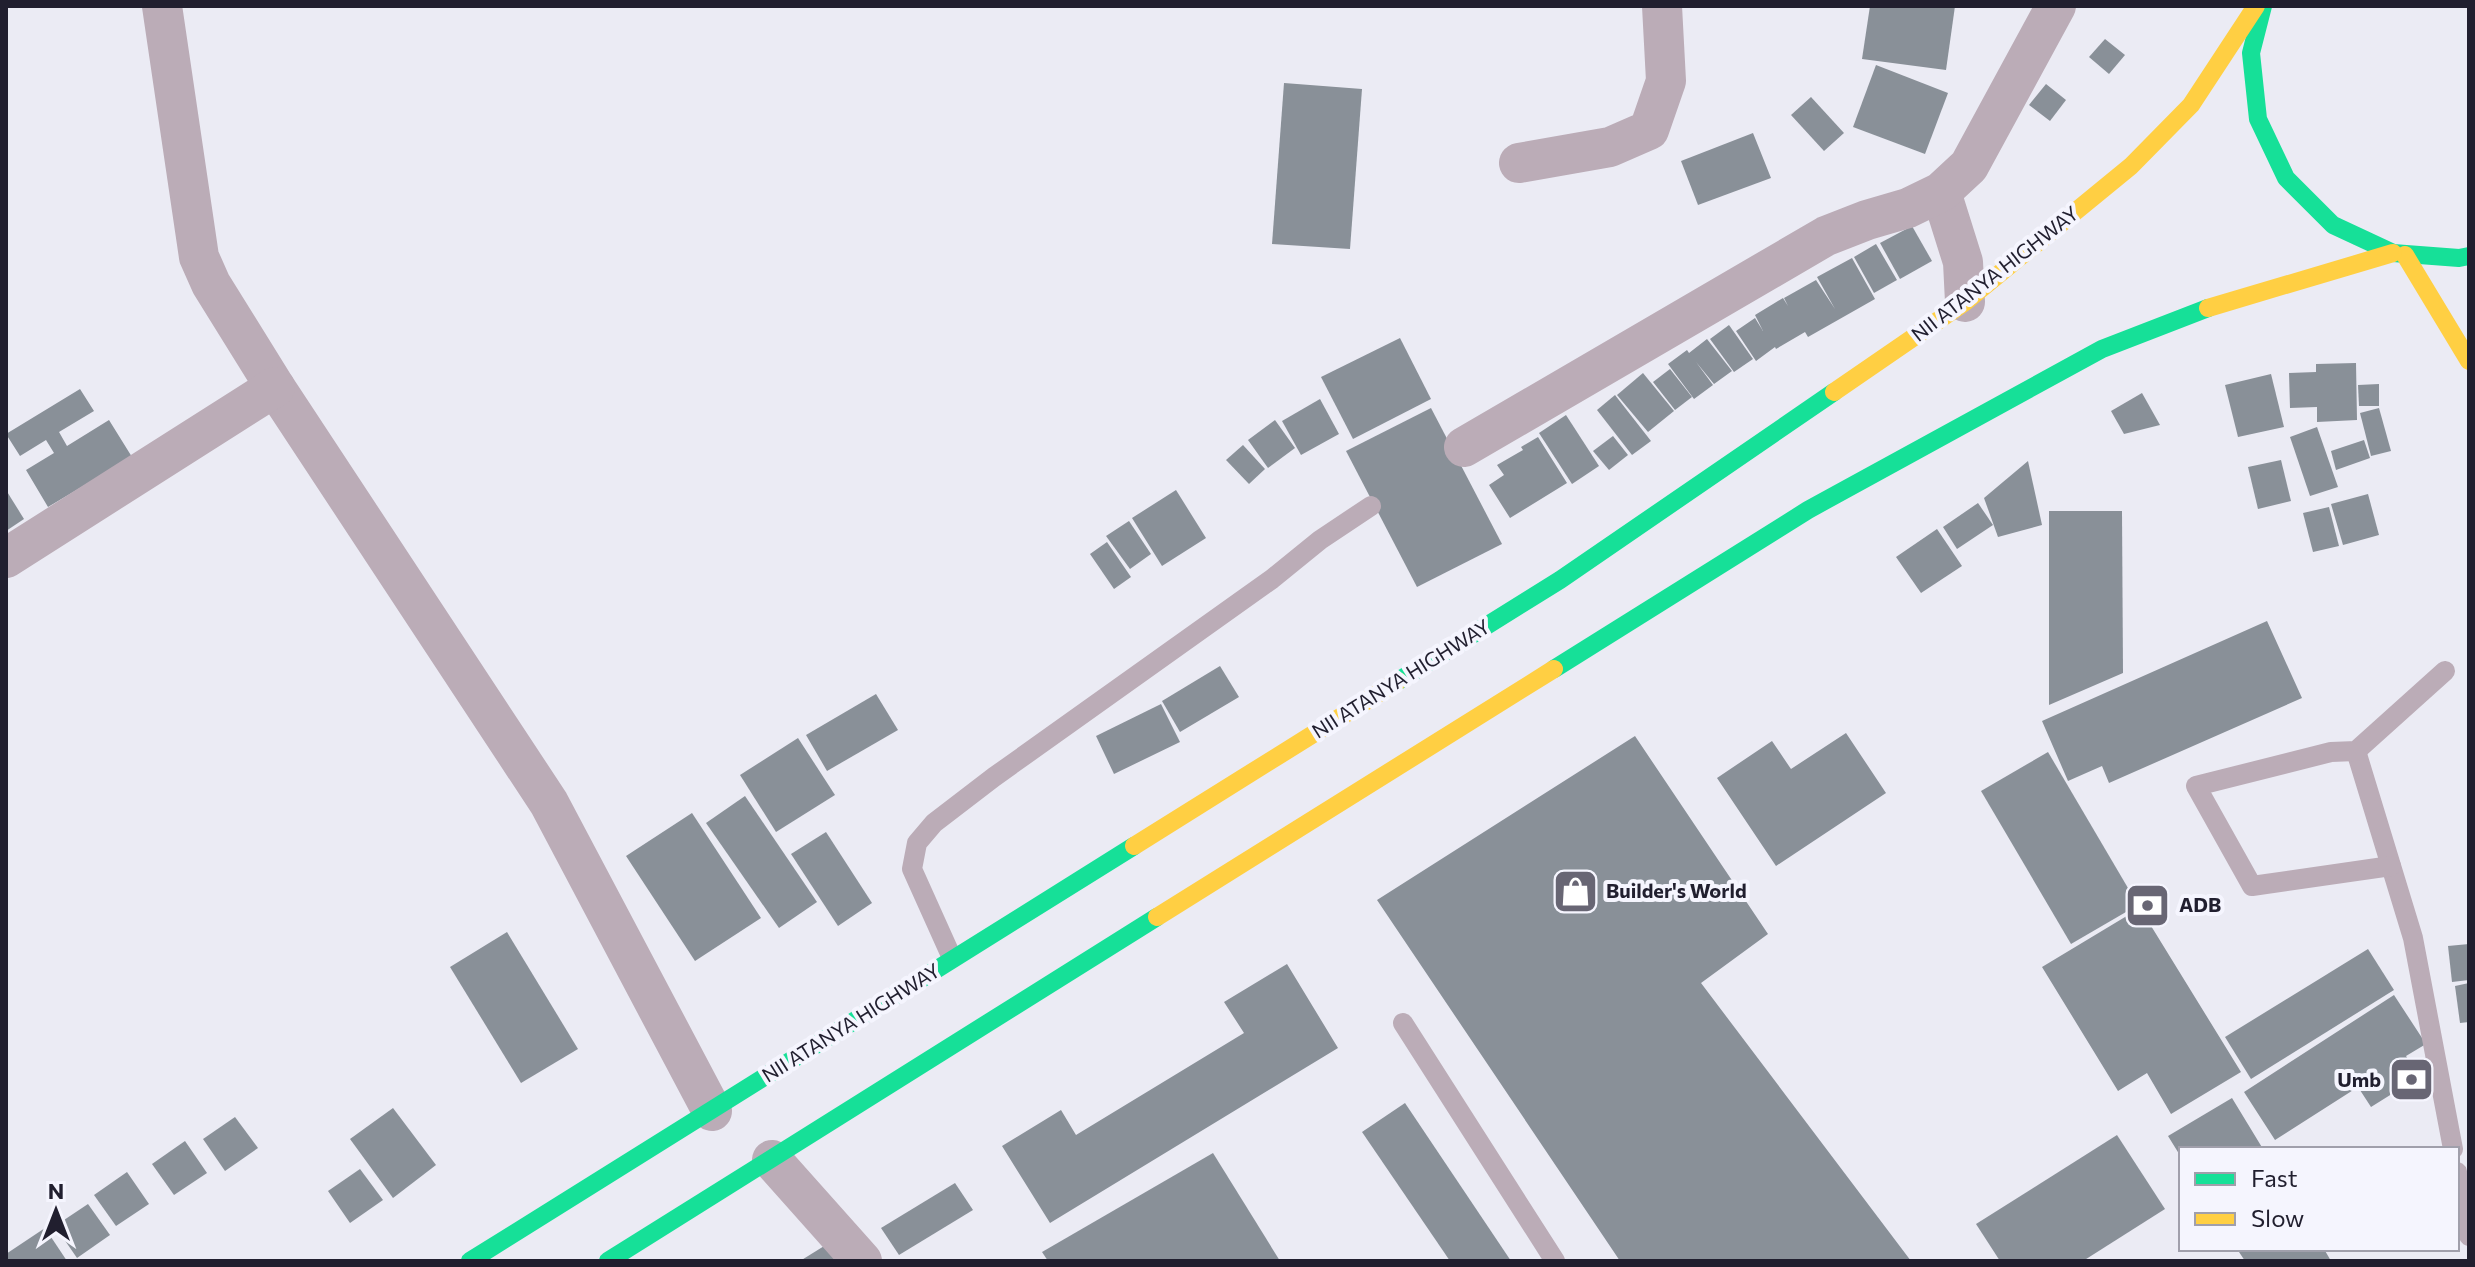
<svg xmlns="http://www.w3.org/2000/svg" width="2475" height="1267" viewBox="0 0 2475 1267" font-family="Commissioner,sans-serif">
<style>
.building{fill:#899098}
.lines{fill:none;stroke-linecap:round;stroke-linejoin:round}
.lane{stroke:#bbacb7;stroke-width:20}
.street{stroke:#bbacb7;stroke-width:40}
.fast{stroke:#16e098;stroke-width:18}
.slow{stroke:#ffcf43;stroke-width:18}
.labels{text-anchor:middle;stroke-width:8;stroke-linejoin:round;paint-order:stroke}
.street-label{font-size:20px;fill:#211f2f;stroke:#f5f5fe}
.poi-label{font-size:20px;font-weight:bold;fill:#211f2f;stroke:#f5f5fe;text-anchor:start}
</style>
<rect width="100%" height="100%" fill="#ebebf4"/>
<g class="building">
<path d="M 1870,6 L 1955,6 L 1946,70 L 1862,59 Z"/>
<path d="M 2105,39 L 2125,55 L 2109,74 L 2089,57 Z"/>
<path d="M 1876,65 L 1948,93 L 1925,154 L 1853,127 Z"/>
<path d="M 1284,83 L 1362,89 L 1350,249 L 1272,244 Z"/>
<path d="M 2046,84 L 2066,100 L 2050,121 L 2029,105 Z"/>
<path d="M 1811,97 L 1844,133 L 1824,151 L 1791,115 Z"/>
<path d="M 1753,133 L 1771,178 L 1698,205 L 1681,161 Z"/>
<path d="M 1912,226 L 1932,261 L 1900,279 L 1880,243 Z"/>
<path d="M 1876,244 L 1897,280 L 1874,293 L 1854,257 Z"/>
<path d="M 1852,258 L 1875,299 L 1808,337 L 1805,332 L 1776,349 L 1775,347 L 1756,361 L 1736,331 L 1755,318 L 1763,331 L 1755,315 L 1783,298 L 1788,306 L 1784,298 L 1816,280 L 1835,309 L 1817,277 Z"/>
<path d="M 1729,325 L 1753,359 L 1734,372 L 1710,339 Z"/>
<path d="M 1400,338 L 1431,399 L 1353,439 L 1321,377 Z"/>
<path d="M 1707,339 L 1732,371 L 1714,384 L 1696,362 L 1713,385 L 1694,399 L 1668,364 L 1687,350 L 1689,353 Z"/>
<path d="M 2356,363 L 2357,420 L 2317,422 L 2317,407 L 2290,408 L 2289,373 L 2316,372 L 2316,364 Z"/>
<path d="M 1670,369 L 1692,397 L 1675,410 L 1653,382 Z"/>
<path d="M 1643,373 L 1674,411 L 1648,432 L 1617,395 Z"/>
<path d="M 2271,374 L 2284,427 L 2238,437 L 2225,385 Z"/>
<path d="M 2379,384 L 2379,406 L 2359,406 L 2358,385 Z"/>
<path d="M 80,389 L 94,411 L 59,432 L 67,446 L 109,420 L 132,457 L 48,507 L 26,470 L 54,453 L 46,440 L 20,456 L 6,434 Z"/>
<path d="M 2142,393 L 2160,425 L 2124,434 L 2111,411 Z"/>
<path d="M 1615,395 L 1651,441 L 1632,455 L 1597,410 Z"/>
<path d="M 1320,399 L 1339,434 L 1301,455 L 1282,421 Z"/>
<path d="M 1431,408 L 1502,544 L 1417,587 L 1346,451 Z"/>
<path d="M 2379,408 L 2391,451 L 2371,456 L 2360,413 Z"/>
<path d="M 1566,415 L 1599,466 L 1572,484 L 1539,433 Z"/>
<path d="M 1275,420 L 1295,448 L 1268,468 L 1248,440 Z"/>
<path d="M 2317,427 L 2338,487 L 2310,496 L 2290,437 Z"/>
<path d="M 1613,436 L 1628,455 L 1609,470 L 1593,451 Z"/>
<path d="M 1538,437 L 1567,483 L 1510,518 L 1489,485 L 1504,475 L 1497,465 L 1523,450 L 1521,447 Z"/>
<path d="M 2364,440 L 2370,458 L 2336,470 L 2331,451 Z"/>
<path d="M 1243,445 L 1265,469 L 1249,484 L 1226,460 Z"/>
<path d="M 2281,460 L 2291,501 L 2258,509 L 2248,467 Z"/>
<path d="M 2028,461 L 2042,525 L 1998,537 L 1984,498 Z"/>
<path d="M 6,490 L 24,519 L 6,531 Z"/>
<path d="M 1176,490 L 1206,538 L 1162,566 L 1132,518 Z"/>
<path d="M 2368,494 L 2379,535 L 2343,545 L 2331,504 Z"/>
<path d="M 1978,503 L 1993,525 L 1957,549 L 1943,527 Z"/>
<path d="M 2329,507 L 2339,546 L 2313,552 L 2303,513 Z"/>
<path d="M 2049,511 L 2122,511 L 2123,673 L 2049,705 Z"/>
<path d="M 1129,521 L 1151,554 L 1130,569 L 1106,536 Z"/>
<path d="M 1937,529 L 1962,566 L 1921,593 L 1896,557 Z"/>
<path d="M 1107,542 L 1131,577 L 1114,589 L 1090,554 Z"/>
<path d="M 2267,621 L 2302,698 L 2109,783 L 2102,766 L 2068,781 L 2042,721 Z"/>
<path d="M 1220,666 L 1239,697 L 1180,732 L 1162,701 Z"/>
<path d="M 876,694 L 898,730 L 827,771 L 806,735 Z"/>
<path d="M 1161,704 L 1180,742 L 1114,774 L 1096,736 Z"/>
<path d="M 1846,733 L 1886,793 L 1776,866 L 1717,778 L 1772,741 L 1791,769 Z"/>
<path d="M 1635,736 L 1768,934 L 1701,983 L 1911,1261 L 1620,1261 L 1377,900 Z"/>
<path d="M 798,738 L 835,795 L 776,832 L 740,775 Z"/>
<path d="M 2048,752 L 2138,905 L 2071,944 L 1981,791 Z"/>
<path d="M 745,796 L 817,902 L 779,928 L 706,823 Z"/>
<path d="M 692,813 L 761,918 L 695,961 L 626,856 Z"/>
<path d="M 826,832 L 872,903 L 838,926 L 791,854 Z"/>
<path d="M 2140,908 L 2241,1072 L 2171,1114 L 2147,1073 L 2118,1091 L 2042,967 Z"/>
<path d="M 507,932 L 578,1049 L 521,1083 L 450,967 Z"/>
<path d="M 2469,944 L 2469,980 L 2452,982 L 2448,946 Z"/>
<path d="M 2368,949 L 2394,990 L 2251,1079 L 2225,1037 Z"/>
<path d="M 1287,964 L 1338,1048 L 1050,1223 L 1002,1146 L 1061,1110 L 1076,1135 L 1244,1033 L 1224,1002 Z"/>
<path d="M 2469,983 L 2469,1022 L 2460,1023 L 2455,986 Z"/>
<path d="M 2394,995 L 2426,1044 L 2406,1056 L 2419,1077 L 2371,1107 L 2358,1087 L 2275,1140 L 2244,1092 Z"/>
<path d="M 2232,1098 L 2263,1149 L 2181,1149 L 2181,1157 L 2168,1136 Z"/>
<path d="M 1405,1103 L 1511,1261 L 1450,1261 L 1362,1132 Z"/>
<path d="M 393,1108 L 436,1165 L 393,1198 L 350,1139 Z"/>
<path d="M 235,1117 L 258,1148 L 225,1171 L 203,1139 Z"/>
<path d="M 2117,1135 L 2165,1209 L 2083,1261 L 2000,1261 L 1976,1224 Z"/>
<path d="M 185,1141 L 207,1173 L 174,1195 L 152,1164 Z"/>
<path d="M 1213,1153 L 1280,1261 L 1048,1261 L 1042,1252 Z"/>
<path d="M 360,1169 L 383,1200 L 350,1223 L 328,1191 Z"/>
<path d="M 127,1172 L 149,1204 L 116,1226 L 94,1195 Z"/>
<path d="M 955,1183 L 973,1210 L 899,1255 L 881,1228 Z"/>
<path d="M 88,1204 L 110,1235 L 77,1258 L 55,1226 Z"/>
<path d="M 45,1228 L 67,1261 L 6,1261 L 6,1254 Z"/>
<path d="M 829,1243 L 840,1261 L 800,1261 Z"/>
<path d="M 2237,1249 L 2324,1249 L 2331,1261 L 2245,1261 Z"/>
</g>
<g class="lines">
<g class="lane">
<path d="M 2356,751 L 2413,938 L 2453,1149"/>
<path d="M 2391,866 L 2252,886 L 2196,786 L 2331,752 L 2356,751 L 2445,671"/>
<path d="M 952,958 L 912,869 L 917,843 L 934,823 L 994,777 L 1272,579 L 1320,540 L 1371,506"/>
<path d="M 1403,1023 L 1555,1261"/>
<path d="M 2457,1172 L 2469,1236"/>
</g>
<g class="street">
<path d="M 162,6 L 199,257 L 211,284 L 275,387 L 549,803 L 712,1111"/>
<path d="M 1519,163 L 1610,147 L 1649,130 L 1666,81 L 1662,6"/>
<path d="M 1941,192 L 1963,262 L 1965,302"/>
<path d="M 1464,447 L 1826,236 L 1867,220 L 1908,208 L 1941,192 L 1969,166 L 2056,6"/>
<path d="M 6,558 L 275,387"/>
<path d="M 772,1160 L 862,1261"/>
</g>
<g class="fast">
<path d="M 2263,6 L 2251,53 L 2258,119 L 2286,178 L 2333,225 L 2393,253 L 2459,258 L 2469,256"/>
<path d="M 1554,669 L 1808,510 L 2102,349 L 2208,308"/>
<path d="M 1398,681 L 1560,580 L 1834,392"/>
<path d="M 470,1261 L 1134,846"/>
<path d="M 608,1261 L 1157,917"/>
</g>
<g class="slow">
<path d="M 2405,255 L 2469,361"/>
<path d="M 2208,308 L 2393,253"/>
<path d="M 1834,392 L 1965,302 L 2131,166 L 2191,105 L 2256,6"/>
<path d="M 1134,846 L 1398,681"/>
<path d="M 1157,917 L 1554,669"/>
</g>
</g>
<defs>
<symbol id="shop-square" viewBox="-11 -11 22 22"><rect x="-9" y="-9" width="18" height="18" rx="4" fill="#686674" stroke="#f5f5fe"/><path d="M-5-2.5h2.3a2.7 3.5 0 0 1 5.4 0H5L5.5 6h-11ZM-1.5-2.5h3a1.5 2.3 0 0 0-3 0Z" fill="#fff"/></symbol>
<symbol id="bank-square" viewBox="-11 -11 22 22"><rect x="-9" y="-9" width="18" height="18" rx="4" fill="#686674" stroke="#f5f5fe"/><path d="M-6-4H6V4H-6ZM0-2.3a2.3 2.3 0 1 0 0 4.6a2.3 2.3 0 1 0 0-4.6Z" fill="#fff"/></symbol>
</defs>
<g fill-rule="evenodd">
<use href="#shop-square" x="1550" y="866" width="51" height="51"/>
<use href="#bank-square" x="2122" y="880" width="51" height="51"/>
<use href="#bank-square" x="2386" y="1054" width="51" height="51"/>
</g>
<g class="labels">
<g class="street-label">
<text transform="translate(1995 274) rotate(-38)" y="7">NII ATANYA HIGHWAY</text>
<text transform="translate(1401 679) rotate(-32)" y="7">NII ATANYA HIGHWAY</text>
<text transform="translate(851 1023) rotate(-32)" y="7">NII ATANYA HIGHWAY</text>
</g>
<g class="poi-label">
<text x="1606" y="898">Builder's World</text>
<text x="2179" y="912">ADB</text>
<text x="2381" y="1087" text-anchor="end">Umb</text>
</g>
</g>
<rect width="2475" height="1267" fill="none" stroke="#211f2f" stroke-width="16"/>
<rect x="2179" y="1147" width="280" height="104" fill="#f5f5fe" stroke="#a09fab" stroke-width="2"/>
<rect x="2195" y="1173" width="40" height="12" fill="#16e098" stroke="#a09fab" stroke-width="2"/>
<text x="2251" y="1187" font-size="24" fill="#211f2f">Fast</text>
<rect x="2195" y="1213" width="40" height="12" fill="#ffcf43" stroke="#a09fab" stroke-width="2"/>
<text x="2251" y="1227" font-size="24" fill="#211f2f">Slow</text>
<g transform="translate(56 1211)" stroke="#f5f5fe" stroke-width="6" paint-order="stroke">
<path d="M0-6L14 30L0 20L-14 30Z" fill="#211f2f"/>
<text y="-12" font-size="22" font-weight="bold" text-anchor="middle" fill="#211f2f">N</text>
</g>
</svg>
